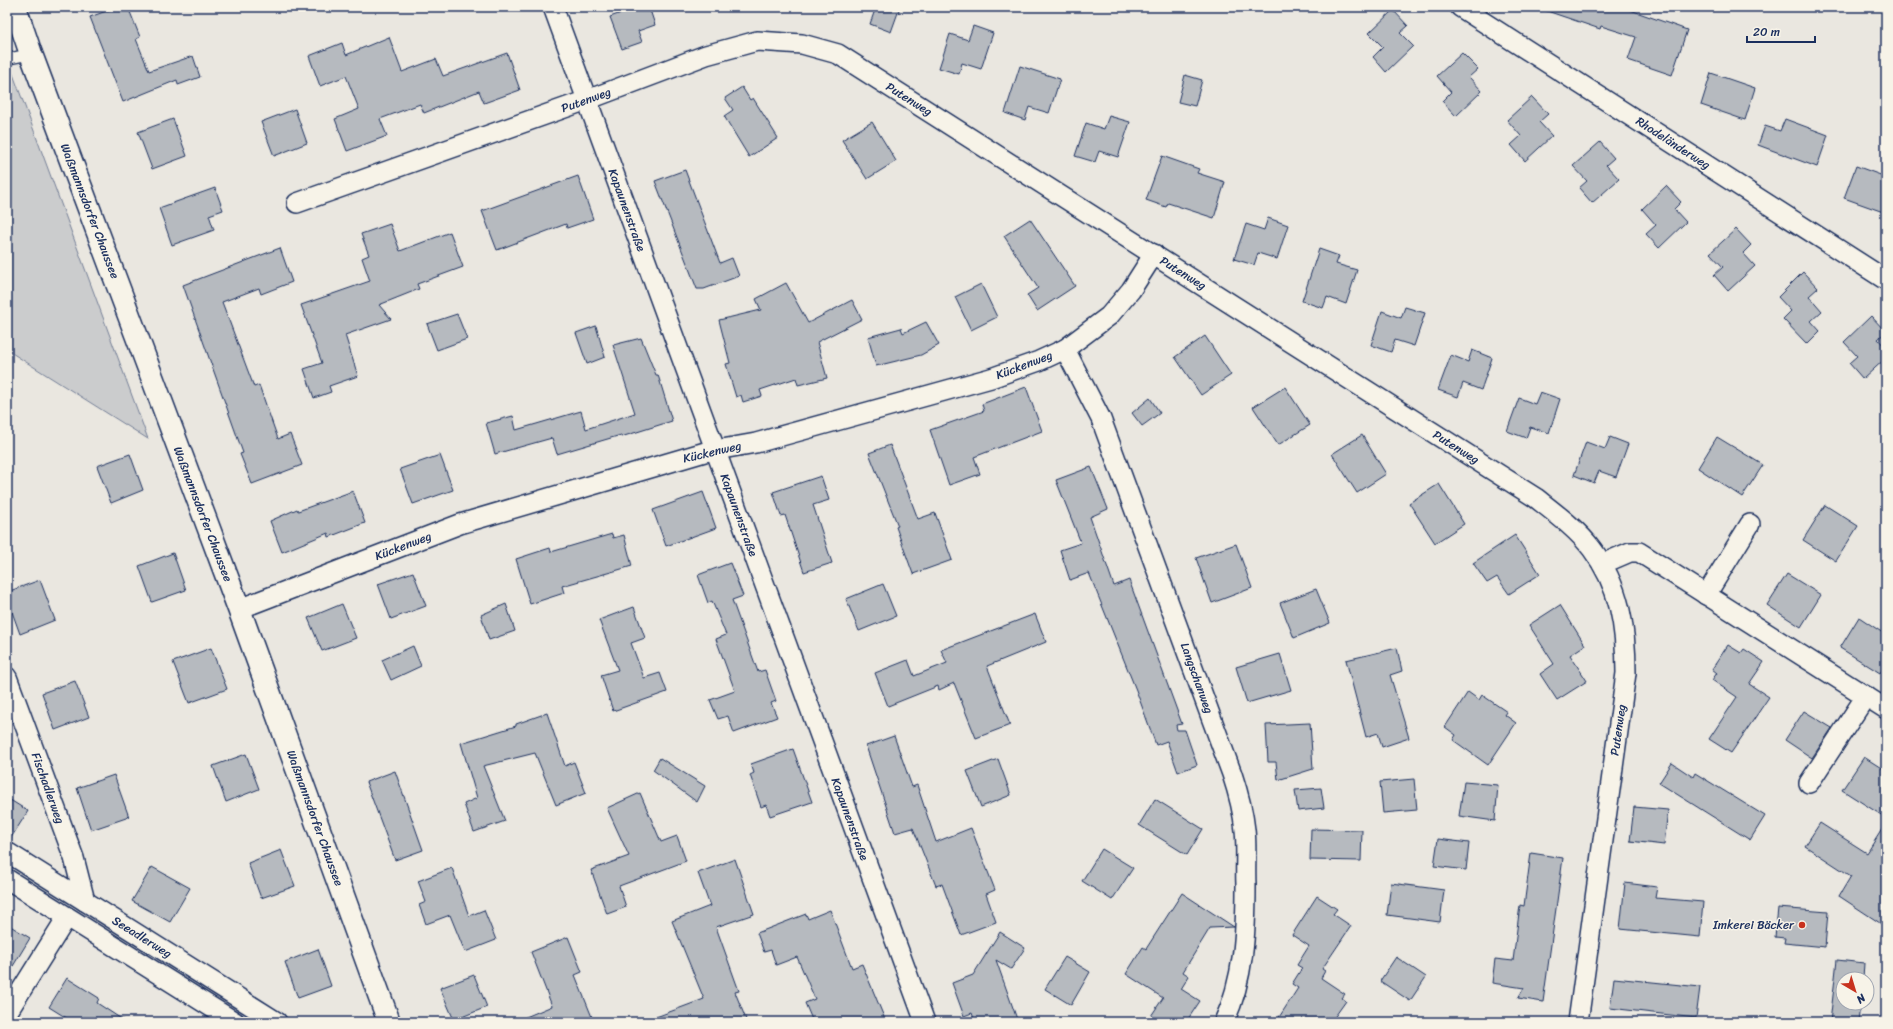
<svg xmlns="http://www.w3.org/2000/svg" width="1893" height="1029" viewBox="0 0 1893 1029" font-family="Sriracha,sans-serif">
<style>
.green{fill:#cbcccd;stroke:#737e96}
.building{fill:#b6babf;stroke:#1b2f5e}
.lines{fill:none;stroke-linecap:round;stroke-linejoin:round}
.lane-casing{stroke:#1b2f5e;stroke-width:13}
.street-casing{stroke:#1b2f5e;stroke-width:22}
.secondary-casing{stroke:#1b2f5e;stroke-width:25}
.lane{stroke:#f7f3e8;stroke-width:10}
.street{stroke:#f7f3e8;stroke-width:19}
.secondary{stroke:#f7f3e8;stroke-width:22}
.poi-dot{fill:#c8321e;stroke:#f7f3e8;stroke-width:1.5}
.labels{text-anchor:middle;stroke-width:3;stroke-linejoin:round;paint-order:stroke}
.street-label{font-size:12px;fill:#1b2f5e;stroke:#f7f3e8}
.poi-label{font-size:12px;fill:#1b2f5e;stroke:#f7f3e8;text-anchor:end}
</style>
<rect width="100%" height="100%" fill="#eae7e0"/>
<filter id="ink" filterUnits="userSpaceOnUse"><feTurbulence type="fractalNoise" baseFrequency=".025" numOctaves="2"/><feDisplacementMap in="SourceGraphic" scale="8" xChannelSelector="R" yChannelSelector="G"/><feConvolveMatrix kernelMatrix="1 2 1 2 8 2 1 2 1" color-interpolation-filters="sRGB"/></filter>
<g filter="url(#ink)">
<g class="green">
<path d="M 7,58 L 148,439 L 7,350 Z"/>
<path d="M 7,860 L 267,1022 L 252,1022 L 7,869 Z"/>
</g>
<g class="building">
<path d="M 117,7 L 128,7 L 140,37 L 136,39 L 149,71 L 193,56 L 200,77 L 178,85 L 177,80 L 123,102 L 90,17 Z"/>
<path d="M 638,7 L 649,7 L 655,25 L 638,31 L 642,42 L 622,49 L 610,17 Z"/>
<path d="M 876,7 L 900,7 L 891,32 L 870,24 Z"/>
<path d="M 1544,7 L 1622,7 L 1687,30 L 1672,75 L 1628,60 L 1636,37 L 1601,26 L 1600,29 L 1544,10 Z"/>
<path d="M 1393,10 L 1408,26 L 1400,33 L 1413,46 L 1386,72 L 1373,57 L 1383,47 L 1369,33 Z"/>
<path d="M 973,26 L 993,33 L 981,69 L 962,63 L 959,74 L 939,68 L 950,34 L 968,40 Z"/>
<path d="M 389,37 L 402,72 L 436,59 L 443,76 L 507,53 L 520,90 L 484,103 L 479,91 L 424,113 L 420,104 L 380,119 L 387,136 L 347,151 L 335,119 L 359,109 L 346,76 L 320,86 L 309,56 L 342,43 L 346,55 Z"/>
<path d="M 1462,53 L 1478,69 L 1469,77 L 1482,91 L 1456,116 L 1442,101 L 1451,92 L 1437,76 Z"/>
<path d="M 1020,66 L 1060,79 L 1049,113 L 1029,107 L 1025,120 L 1005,113 Z"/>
<path d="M 1711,73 L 1755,88 L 1745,120 L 1701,105 Z"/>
<path d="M 1185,75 L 1202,80 L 1195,106 L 1178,102 Z"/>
<path d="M 742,87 L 750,100 L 753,98 L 778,138 L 749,157 L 724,116 L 733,110 L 725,98 Z"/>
<path d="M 1532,97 L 1548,114 L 1539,122 L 1552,136 L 1525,161 L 1511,145 L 1521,136 L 1507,120 Z"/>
<path d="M 295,109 L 307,143 L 274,156 L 261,122 Z"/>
<path d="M 1109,116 L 1130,122 L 1118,157 L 1099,151 L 1095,162 L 1075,156 L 1086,123 L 1104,129 Z"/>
<path d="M 173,119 L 187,156 L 152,169 L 138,132 Z"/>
<path d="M 1785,119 L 1828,135 L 1817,167 L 1758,145 L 1765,126 L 1780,131 Z"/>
<path d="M 872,122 L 896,161 L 867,179 L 842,140 Z"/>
<path d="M 1600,142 L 1614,158 L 1606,165 L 1619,179 L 1592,203 L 1579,188 L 1587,181 L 1573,166 Z"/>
<path d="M 1162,156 L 1199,169 L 1197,173 L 1225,182 L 1214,218 L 1168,203 L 1166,207 L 1146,200 Z"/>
<path d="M 1856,166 L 1886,177 L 1886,213 L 1844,198 Z"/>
<path d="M 685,170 L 720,263 L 732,258 L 739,276 L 704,289 L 697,289 L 655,181 Z"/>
<path d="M 578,176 L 593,219 L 567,228 L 566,224 L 497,250 L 482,211 Z"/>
<path d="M 1666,186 L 1681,202 L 1674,209 L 1686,222 L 1659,248 L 1646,234 L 1656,225 L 1642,209 Z"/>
<path d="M 215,188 L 223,210 L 209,215 L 214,230 L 172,245 L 159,208 Z"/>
<path d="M 1268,218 L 1288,225 L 1277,259 L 1258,253 L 1254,265 L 1234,259 L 1246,224 L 1264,230 Z"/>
<path d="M 1030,219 L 1075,286 L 1037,311 L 1027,295 L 1038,288 L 1004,236 Z"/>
<path d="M 390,224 L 400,251 L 450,232 L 463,267 L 417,284 L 419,289 L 379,305 L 391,319 L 345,335 L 358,376 L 329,386 L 331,392 L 314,398 L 304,369 L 322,363 L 301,305 L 370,281 L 362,258 L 369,255 L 361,234 Z"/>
<path d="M 1736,229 L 1751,245 L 1743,253 L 1755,266 L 1728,291 L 1714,275 L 1723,267 L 1710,253 Z"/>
<path d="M 280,248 L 292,282 L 261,294 L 259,288 L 222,302 L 254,387 L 259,385 L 278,439 L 290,434 L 302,465 L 252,484 L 240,454 L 243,453 L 183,285 Z"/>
<path d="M 1319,249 L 1339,256 L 1336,264 L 1357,270 L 1346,304 L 1327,297 L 1323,308 L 1302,301 Z"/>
<path d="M 1803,272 L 1818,288 L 1809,296 L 1822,311 L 1811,321 L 1820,331 L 1807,344 L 1783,319 L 1791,311 L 1778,297 Z"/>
<path d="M 786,283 L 808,323 L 852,300 L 862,319 L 817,342 L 827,378 L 798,385 L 796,378 L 760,390 L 762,396 L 743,402 L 741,395 L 736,397 L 726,364 L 730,363 L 719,320 L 761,310 L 756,299 Z"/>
<path d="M 981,284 L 997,317 L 971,330 L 955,297 Z"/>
<path d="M 1405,307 L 1425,313 L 1414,346 L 1395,340 L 1391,352 L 1371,345 L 1382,311 L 1401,318 Z"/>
<path d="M 457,314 L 467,339 L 437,350 L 427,324 Z"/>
<path d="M 1871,316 L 1886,332 L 1878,339 L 1886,348 L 1886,358 L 1863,379 L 1849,363 L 1857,356 L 1844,342 Z"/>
<path d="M 926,322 L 939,345 L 921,355 L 876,366 L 868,337 L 901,328 L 903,333 Z"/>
<path d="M 596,326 L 605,357 L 587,364 L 576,333 Z"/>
<path d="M 1205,336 L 1231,375 L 1201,395 L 1175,357 Z"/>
<path d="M 641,338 L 656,375 L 658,375 L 672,421 L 621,437 L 621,435 L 557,454 L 552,438 L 495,454 L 486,423 L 513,416 L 516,430 L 581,411 L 586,429 L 635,413 L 613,345 Z"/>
<path d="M 1472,350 L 1492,358 L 1481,390 L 1463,383 L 1458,397 L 1438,390 L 1451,355 L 1468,362 Z"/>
<path d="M 1026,387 L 1042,431 L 974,457 L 980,474 L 949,485 L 930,430 L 984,411 L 982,404 Z"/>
<path d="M 1285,387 L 1310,425 L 1278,445 L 1253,407 Z"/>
<path d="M 1540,392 L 1560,399 L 1549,433 L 1530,427 L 1526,438 L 1507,431 L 1519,398 L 1535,404 Z"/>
<path d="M 1150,398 L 1160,413 L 1142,426 L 1132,413 Z"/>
<path d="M 1362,435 L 1386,474 L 1357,493 L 1332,454 Z"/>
<path d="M 1610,437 L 1628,444 L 1616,477 L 1599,471 L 1594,483 L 1574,475 L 1586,442 L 1605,449 Z"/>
<path d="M 1717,437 L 1763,465 L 1742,497 L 1698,468 Z"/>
<path d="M 890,445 L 918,519 L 935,513 L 952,560 L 913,574 L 896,527 L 898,526 L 869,453 Z"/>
<path d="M 130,454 L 143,490 L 111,503 L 97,466 Z"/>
<path d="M 440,455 L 453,490 L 413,504 L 400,469 Z"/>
<path d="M 1091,467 L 1108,509 L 1090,517 L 1114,586 L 1129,580 L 1182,724 L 1176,725 L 1177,730 L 1185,730 L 1197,765 L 1178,772 L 1167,741 L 1156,745 L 1136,690 L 1089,573 L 1070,580 L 1060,550 L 1081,543 L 1056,480 Z"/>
<path d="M 821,476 L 829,500 L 813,505 L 832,563 L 804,572 L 785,515 L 781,516 L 773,492 Z"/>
<path d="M 1439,484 L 1464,524 L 1435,543 L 1409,503 Z"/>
<path d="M 353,491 L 365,523 L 329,537 L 328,533 L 282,552 L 270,521 L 297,509 L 298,511 Z"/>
<path d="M 703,492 L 716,528 L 666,546 L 653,510 Z"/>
<path d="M 1825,505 L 1858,526 L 1836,561 L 1803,540 Z"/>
<path d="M 612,534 L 613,538 L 624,535 L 632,566 L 562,586 L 564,593 L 530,604 L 516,559 L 550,548 L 551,552 Z"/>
<path d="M 1515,535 L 1540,574 L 1509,594 L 1497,577 L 1487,583 L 1473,563 Z"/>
<path d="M 1236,544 L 1252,588 L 1212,603 L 1196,558 Z"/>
<path d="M 173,553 L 186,590 L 152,602 L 139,566 Z"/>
<path d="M 730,563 L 743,596 L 732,600 L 758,672 L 765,670 L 776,701 L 771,703 L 777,717 L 734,733 L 728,716 L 718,719 L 710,700 L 735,691 L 716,639 L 726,635 L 712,601 L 708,603 L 698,575 Z"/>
<path d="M 413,572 L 426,606 L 391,619 L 378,584 Z"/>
<path d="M 1787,574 L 1821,595 L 1801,627 L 1767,605 Z"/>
<path d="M 40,580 L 55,620 L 20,634 L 7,598 L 7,592 Z"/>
<path d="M 883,584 L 896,616 L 859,631 L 846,599 Z"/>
<path d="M 1316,589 L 1330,623 L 1294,638 L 1280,603 Z"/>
<path d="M 342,604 L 356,638 L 322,651 L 308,618 Z"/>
<path d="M 506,604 L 515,631 L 489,640 L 481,615 Z"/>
<path d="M 1560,605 L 1585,645 L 1570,655 L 1587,681 L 1557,700 L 1540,674 L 1554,664 L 1529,625 Z"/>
<path d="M 634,607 L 645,638 L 631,643 L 644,678 L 660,673 L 667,692 L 613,711 L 601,675 L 618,670 L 599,620 Z"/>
<path d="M 1035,614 L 1046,642 L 987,666 L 1010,725 L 976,738 L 954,683 L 939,690 L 938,686 L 888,706 L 875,673 L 908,660 L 914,676 L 947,663 L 941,650 Z"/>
<path d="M 1859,617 L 1886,635 L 1886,663 L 1880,673 L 1840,648 Z"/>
<path d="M 1728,645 L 1741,653 L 1744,649 L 1764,662 L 1749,684 L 1769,697 L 1731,753 L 1709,739 L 1737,697 L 1712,680 L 1717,673 L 1712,669 Z"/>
<path d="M 413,646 L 421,666 L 391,680 L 382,660 Z"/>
<path d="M 211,648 L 227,689 L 189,703 L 173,662 Z"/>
<path d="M 1397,648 L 1402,671 L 1390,675 L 1409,738 L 1382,747 L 1378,733 L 1366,737 L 1346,660 Z"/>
<path d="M 1280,654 L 1291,690 L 1247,703 L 1236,667 Z"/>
<path d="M 75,681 L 89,717 L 55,730 L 42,693 Z"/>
<path d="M 1468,692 L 1479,700 L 1482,695 L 1507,712 L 1505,715 L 1516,723 L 1488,765 L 1453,740 L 1456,735 L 1445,727 Z"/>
<path d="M 1804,711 L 1832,728 L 1812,758 L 1785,740 Z"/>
<path d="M 547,713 L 565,766 L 574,762 L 586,793 L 556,805 L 535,753 L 483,766 L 505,821 L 474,832 L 464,804 L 477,798 L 461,743 L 516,726 L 516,724 Z"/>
<path d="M 1310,723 L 1313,769 L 1278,780 L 1276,762 L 1268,762 L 1266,725 Z"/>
<path d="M 894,736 L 912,787 L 917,785 L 936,842 L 971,828 L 995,890 L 986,894 L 996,922 L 961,935 L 942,884 L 936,886 L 913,828 L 895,833 L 866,746 Z"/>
<path d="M 793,749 L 812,802 L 770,816 L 766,805 L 761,807 L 750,775 L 754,773 L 751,764 Z"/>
<path d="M 246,754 L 259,789 L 226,802 L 213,766 Z"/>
<path d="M 1864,757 L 1886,771 L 1886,818 L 1842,790 Z"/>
<path d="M 660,758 L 705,786 L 697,802 L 653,770 Z"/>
<path d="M 998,759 L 1011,795 L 981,807 L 967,771 Z"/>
<path d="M 1672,763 L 1693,777 L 1695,773 L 1765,816 L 1750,840 L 1659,783 Z"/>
<path d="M 395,771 L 423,850 L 395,860 L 366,782 Z"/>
<path d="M 114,775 L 129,817 L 91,830 L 77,788 Z"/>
<path d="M 1414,779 L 1417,810 L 1383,813 L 1380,782 Z"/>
<path d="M 1464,782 L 1498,785 L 1495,821 L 1459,816 Z"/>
<path d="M 1321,788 L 1324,808 L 1298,811 L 1295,790 Z"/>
<path d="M 640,793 L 661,842 L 677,836 L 686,861 L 619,886 L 626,907 L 607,914 L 591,870 L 629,856 L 607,808 Z"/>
<path d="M 7,798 L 28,811 L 9,841 L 7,841 Z"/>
<path d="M 1155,799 L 1203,829 L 1187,855 L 1139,825 Z"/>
<path d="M 1634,807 L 1668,810 L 1664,845 L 1630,841 Z"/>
<path d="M 1820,823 L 1867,853 L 1886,823 L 1886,927 L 1839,896 L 1851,876 L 1805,846 Z"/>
<path d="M 1311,829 L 1362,830 L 1361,861 L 1310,860 Z"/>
<path d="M 1438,839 L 1469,843 L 1466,870 L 1434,866 Z"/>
<path d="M 1102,849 L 1133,868 L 1112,900 L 1082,881 Z"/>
<path d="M 281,850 L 295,886 L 261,898 L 248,863 Z"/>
<path d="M 1531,853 L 1563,858 L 1543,1002 L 1518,998 L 1524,988 L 1492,983 L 1495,959 L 1513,961 L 1520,905 L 1524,906 Z"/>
<path d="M 735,859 L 754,914 L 716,927 L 739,991 L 735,992 L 747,1022 L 648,1022 L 648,1020 L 704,999 L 672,921 L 710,906 L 698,873 Z"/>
<path d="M 152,867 L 190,888 L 170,922 L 132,901 Z"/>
<path d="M 452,868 L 469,916 L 484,910 L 496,940 L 465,952 L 450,915 L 426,924 L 419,905 L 426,902 L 418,881 Z"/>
<path d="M 1391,883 L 1444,890 L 1440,922 L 1387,915 Z"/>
<path d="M 1625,883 L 1657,887 L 1655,898 L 1703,902 L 1700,937 L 1620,929 Z"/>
<path d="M 1182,893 L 1234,927 L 1210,928 L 1183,972 L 1189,976 L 1181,989 L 1200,1001 L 1186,1022 L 1147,1022 L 1163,998 L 1126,974 L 1143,947 L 1146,949 Z"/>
<path d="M 1317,896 L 1337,909 L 1333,914 L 1351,926 L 1322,969 L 1325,971 L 1321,978 L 1345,994 L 1342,998 L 1346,1001 L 1331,1022 L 1276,1022 L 1298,988 L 1292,984 L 1302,968 L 1297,965 L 1309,946 L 1292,935 Z"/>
<path d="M 1778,908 L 1828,912 L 1825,947 L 1784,943 L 1785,938 L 1775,937 Z"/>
<path d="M 830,910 L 852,968 L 862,964 L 886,1022 L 813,1022 L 805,1003 L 815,999 L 797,957 L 776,965 L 771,950 L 764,952 L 757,933 L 806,914 L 808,919 Z"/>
<path d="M 7,924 L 30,938 L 7,976 Z"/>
<path d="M 1000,932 L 1025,948 L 1011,969 L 996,960 L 1018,1022 L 975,1022 L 972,1013 L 964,1016 L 952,983 L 973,975 Z"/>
<path d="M 568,937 L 582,972 L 575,975 L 594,1022 L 514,1022 L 552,1006 L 531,952 Z"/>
<path d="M 318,949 L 331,986 L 298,998 L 285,962 Z"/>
<path d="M 1065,957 L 1090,972 L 1071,1005 L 1045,989 Z"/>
<path d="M 1396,957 L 1426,977 L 1410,1001 L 1380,981 Z"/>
<path d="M 1837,960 L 1864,963 L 1863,979 L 1843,979 L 1843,1003 L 1860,1003 L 1858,1022 L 1830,1022 Z"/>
<path d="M 474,975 L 487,1007 L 454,1020 L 440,988 Z"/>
<path d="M 67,978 L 99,998 L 97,1003 L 126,1022 L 73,1022 L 49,1007 Z"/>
<path d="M 1614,978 L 1700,987 L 1696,1018 L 1610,1008 Z"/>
</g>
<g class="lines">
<defs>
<path id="lane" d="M 7,59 L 31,54"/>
<g id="street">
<path d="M 553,7 L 925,1022"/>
<path d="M 1460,7 L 1886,280"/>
<path d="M 297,203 L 587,100 L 706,55 L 757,41 L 802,44 L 838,54 L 1536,498 C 1555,513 1577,529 1592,549 C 1620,586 1626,628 1626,673 L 1578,1022"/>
<path d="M 1065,349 L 1101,419 L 1232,774 C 1238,792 1243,811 1245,830 C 1247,848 1245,867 1246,885 C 1246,932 1244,979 1224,1022"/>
<path d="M 1602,564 L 1630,552 L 1639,552 L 1886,709"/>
<path d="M 1706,595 L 1750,524"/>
<path d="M 239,609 L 460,524 L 705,452 L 756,443 L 991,378 L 1039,361 L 1065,349 L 1109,316 L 1131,290 L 1154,254"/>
<path d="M 7,677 L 74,858 L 85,901"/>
<path d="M 1809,783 L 1866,696"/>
<path d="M 7,852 L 277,1022"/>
<path d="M 7,879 L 235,1022"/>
<path d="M 7,1013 L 67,917"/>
</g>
<path id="secondary" d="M 15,7 L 31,54 L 239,609 L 389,1022"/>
</defs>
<use href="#lane" class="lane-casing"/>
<use href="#street" class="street-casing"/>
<use href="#secondary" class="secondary-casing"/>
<use href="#lane" class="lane"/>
<use href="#street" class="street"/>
<use href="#secondary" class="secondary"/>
</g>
</g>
<circle class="poi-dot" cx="1802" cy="925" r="4"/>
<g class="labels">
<g class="street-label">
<text transform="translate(909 99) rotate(32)" y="4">Putenweg</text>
<text transform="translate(586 100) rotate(-20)" y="4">Putenweg</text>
<text transform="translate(1673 143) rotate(33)" y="4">Rhodeländerweg</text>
<text transform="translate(627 210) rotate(70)" y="4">Kapaunenstraße</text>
<text transform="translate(90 211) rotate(69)" y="4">Waßmannsdorfer Chaussee</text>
<text transform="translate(1183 273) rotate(32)" y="4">Putenweg</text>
<text transform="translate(1024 365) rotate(-21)" y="4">Kückenweg</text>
<text transform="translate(1456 447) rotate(32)" y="4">Putenweg</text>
<text transform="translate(712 452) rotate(-13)" y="4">Kückenweg</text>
<text transform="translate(203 514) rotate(69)" y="4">Waßmannsdorfer Chaussee</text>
<text transform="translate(739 515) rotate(70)" y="4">Kapaunenstraße</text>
<text transform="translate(403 546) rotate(-21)" y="4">Kückenweg</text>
<text transform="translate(1197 678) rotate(70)" y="4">Langschanweg</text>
<text transform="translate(1618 730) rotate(-82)" y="4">Putenweg</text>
<text transform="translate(48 788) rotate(70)" y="4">Fischadlerweg</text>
<text transform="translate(315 818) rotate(70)" y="4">Waßmannsdorfer Chaussee</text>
<text transform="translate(850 819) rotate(70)" y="4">Kapaunenstraße</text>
<text transform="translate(142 937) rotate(32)" y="4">Seeadlerweg</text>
</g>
<g class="poi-label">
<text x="1794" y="929">Imkerei Bäcker</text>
</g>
</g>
<rect width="1893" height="1029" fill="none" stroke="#f7f3e8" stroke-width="24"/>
<rect x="12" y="12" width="1869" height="1005" fill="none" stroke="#1b2f5e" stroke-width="1.5" filter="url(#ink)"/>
<g transform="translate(1855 991) rotate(142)"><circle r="19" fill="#f7f3e8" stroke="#9fa5b1"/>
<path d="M0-3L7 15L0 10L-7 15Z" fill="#c8321e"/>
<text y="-6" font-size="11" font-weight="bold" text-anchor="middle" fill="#1b2f5e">N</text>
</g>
<path d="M1747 36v6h68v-6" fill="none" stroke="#1b2f5e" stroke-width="2"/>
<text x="1753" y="36" font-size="12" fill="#1b2f5e" stroke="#f7f3e8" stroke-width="3" paint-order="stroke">20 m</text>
</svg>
